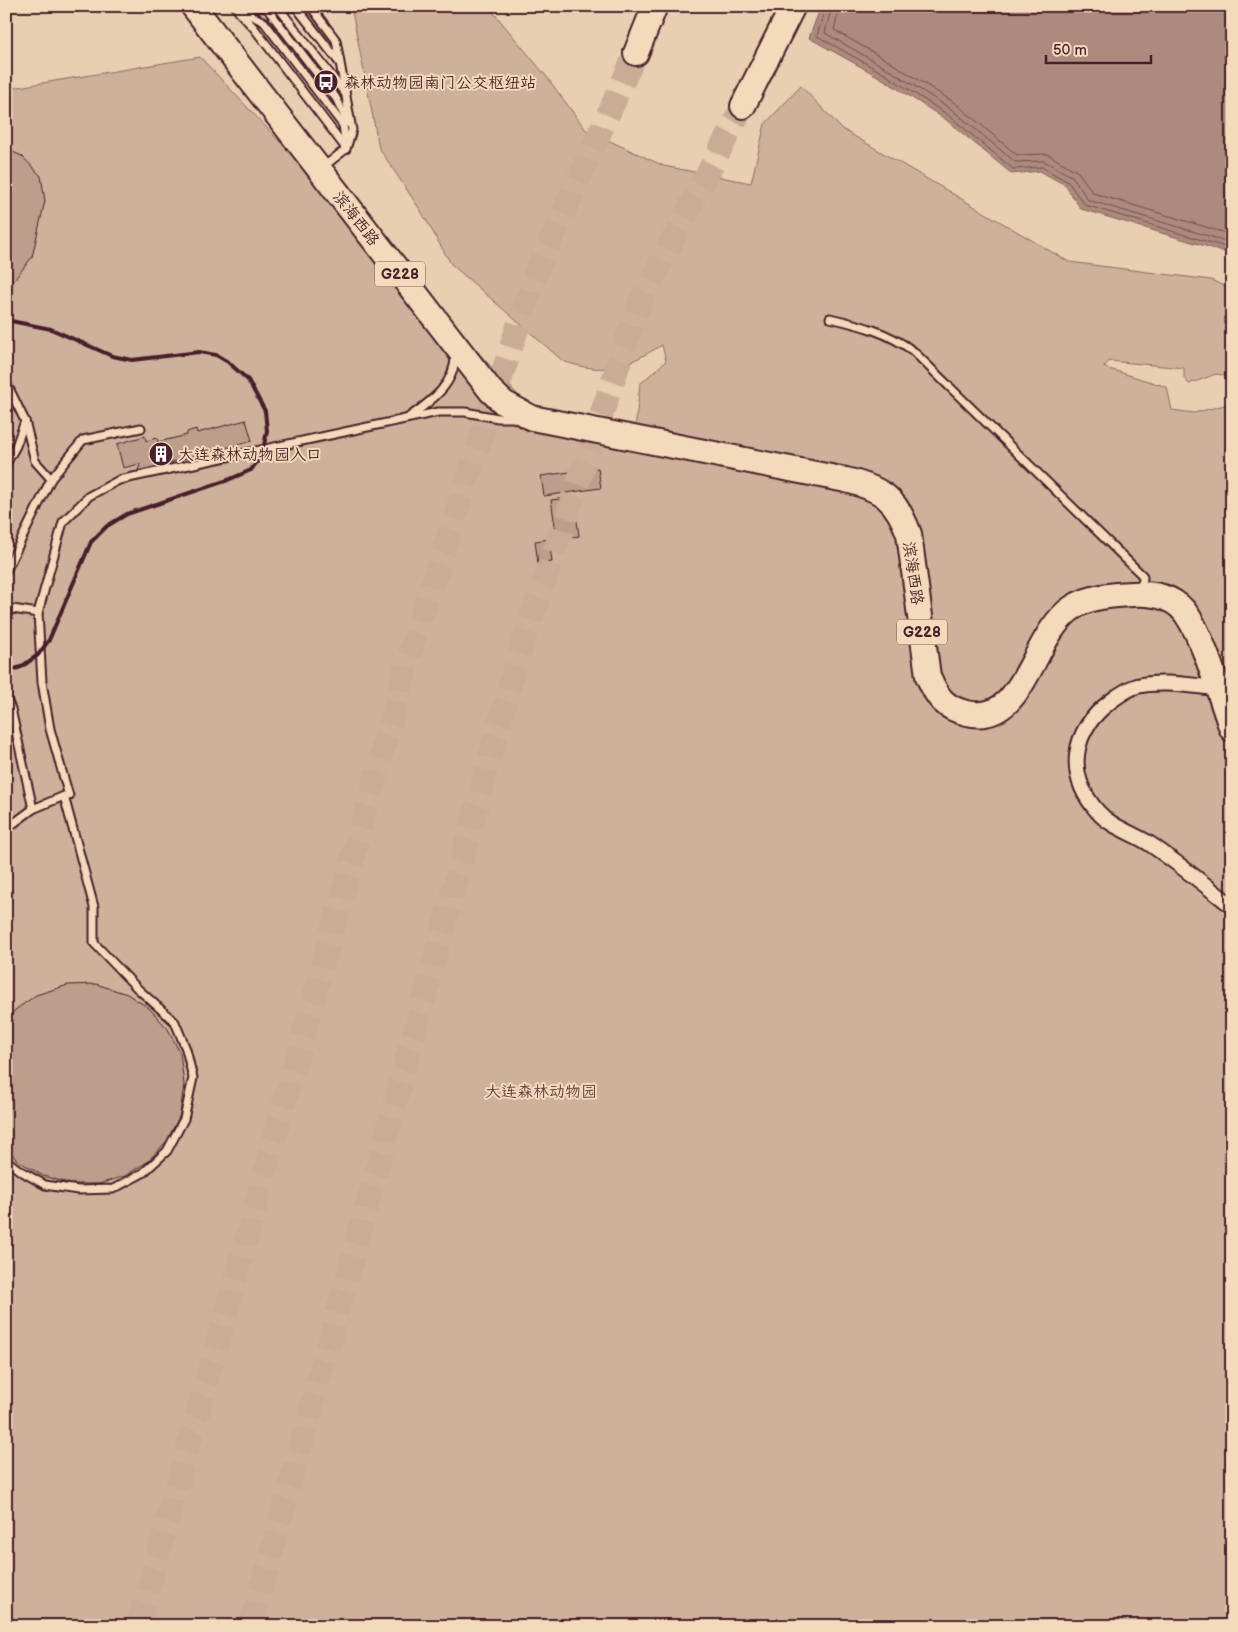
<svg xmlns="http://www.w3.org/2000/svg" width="1238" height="1632" viewBox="0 0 1238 1632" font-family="'Balsamiq Sans','LXGW WenKai TC',sans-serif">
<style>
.green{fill:#ceb19b;stroke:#8c6863}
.water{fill:#ac8b7e;stroke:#85605d}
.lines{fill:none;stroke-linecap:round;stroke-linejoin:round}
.shore{stroke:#714a4c;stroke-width:1}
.building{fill:#bc9e8c;stroke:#4a1f2b}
.trunk-tunnel{stroke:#c9ac96;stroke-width:24;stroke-dasharray:24 12;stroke-linecap:butt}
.service-casing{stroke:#4a1f2b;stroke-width:11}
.minor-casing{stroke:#4a1f2b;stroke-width:18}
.trunk-casing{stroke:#4a1f2b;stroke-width:28}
.service{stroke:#f3daba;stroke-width:7}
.minor{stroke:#f3daba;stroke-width:14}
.trunk{stroke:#f3daba;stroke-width:24}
.rail{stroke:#4a1f2b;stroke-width:4}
.labels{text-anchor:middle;stroke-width:4;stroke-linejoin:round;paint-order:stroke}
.shield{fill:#f3daba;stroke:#7d5756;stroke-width:1}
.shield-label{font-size:15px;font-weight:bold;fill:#4a1f2b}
.poi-label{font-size:16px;fill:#4a1f2b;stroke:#f3daba;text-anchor:start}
.street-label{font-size:16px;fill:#4a1f2b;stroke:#f3daba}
.park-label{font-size:16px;fill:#643c41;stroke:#f3daba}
</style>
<rect width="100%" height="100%" fill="#e9cfb1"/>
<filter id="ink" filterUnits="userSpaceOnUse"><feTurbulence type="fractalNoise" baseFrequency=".02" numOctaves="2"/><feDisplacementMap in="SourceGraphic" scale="10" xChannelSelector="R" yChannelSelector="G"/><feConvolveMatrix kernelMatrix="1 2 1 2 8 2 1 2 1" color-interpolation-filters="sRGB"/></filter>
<g filter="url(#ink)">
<path class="green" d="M 351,6 L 488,6 L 546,76 L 586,130 L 664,166 L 751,183 L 765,124 L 801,86 L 842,129 L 1069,262 L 1211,280 L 1232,290 L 1232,376 L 1216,374 L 1189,384 L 1184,378 L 1184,368 L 1110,361 L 1103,367 L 1167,387 L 1172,410 L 1194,413 L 1232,403 L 1232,1626 L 6,1626 L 6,89 L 200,57 L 550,429 L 633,448 L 640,384 L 666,361 L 662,345 C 625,367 605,376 563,361 L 451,264 L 421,211 L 379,148 Z"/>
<path class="water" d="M 821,6 L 1232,6 L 1232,254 L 1081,209 L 1065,185 L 1040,171 L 1012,174 L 945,119 L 881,78 L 809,38 Z"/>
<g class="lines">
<g class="shore">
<path d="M 826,6 L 817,36 L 883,73 L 948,115 L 1013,169 L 1042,167 L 1068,182 L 1085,205 L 1232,249"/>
<path d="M 832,6 L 825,33 L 886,68 L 951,109 L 1015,162 L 1044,161 L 1073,177 L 1088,200 L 1232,243"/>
<path d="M 840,6 L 834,30 L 890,62 L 955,103 L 1017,155 L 1047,154 L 1078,172 L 1093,193 L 1232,235"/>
</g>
</g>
<g class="building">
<path d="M 6,149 L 22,156 L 41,176 L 45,201 L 32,257 L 15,279 L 6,285 Z"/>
<path d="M 246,420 L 252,441 L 138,471 L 140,464 L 123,468 L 117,444 L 145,436 L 146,441 L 157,438 L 158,442 L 187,435 L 187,432 L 196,429 L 197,433 Z"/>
<path d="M 598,468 L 601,488 L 544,496 L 541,476 Z"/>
<path d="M 574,497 L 579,536 L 557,539 L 551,500 Z"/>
<path d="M 549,539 L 552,562 L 538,564 L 535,541 Z"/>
<path d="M 96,984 L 127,994 L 149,1008 L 168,1029 L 180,1053 L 184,1084 L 180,1115 L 167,1141 L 147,1162 L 125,1176 L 99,1184 L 72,1184 L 43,1176 L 17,1160 L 6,1147 L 6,1021 L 15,1010 L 36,995 L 68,985 Z"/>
</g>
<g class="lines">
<g class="trunk-tunnel">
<path d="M 138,1626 L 411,649 L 535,275 L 636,53"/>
<path d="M 251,1626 L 516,663 L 640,302 L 743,106"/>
</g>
<defs>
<g id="service">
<path d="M 266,7 L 336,98 L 348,123"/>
<path d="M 278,7 L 344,92"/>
<path d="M 296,7 L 339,62"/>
<path d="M 236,8 L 311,7 L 336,40 L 352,130 L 346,149 L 323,167"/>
<path d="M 237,8 L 264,22 L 343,125 L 346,146"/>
<path d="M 239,12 L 254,28 L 345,147"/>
<path d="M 830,318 C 860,325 888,332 913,351 L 1143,576 L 1142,591"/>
<path d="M 6,382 L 25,421 L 35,461 L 51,479"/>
<path d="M 409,417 C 430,402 456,384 455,355"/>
<path d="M 6,464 L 16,446 L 25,421"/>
<path d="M 6,571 L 51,479 L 83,440 L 141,428"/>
<path d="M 6,608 L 38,613 L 63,522 L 89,496 L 119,480 L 438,412 L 465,412 L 498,418 L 517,418"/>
<path d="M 38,613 L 42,682 L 50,729 L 69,796"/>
<path d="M 6,697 L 11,709 L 33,809"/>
<path d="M 6,829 L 33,809 L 64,796 L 94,907 L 94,943 L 138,989 L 175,1022 L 186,1049 L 193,1078 L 184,1119 L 167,1151 L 143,1173 L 113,1189 L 78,1190 L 45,1185 L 19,1170 L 6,1160"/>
</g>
<path id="minor" d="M 1217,688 C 1191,686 1162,680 1137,686 C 1127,689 1119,695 1111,701 C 1071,731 1065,775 1098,812 C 1111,827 1133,833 1150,844 C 1178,863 1205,885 1232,906"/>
<g id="trunk">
<path d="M 193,6 L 491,391 L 504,403 L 532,418 L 846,480 C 882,489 896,498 909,534 L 928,676 C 937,697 944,708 967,713 C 1025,727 1031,636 1072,608 C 1089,596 1113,595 1134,594 C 1155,593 1175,597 1187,615 C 1205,641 1220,697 1232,729"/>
<path d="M 636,53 L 655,6"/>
<path d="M 743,106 L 793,6"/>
</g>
</defs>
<use href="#service" class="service-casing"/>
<use href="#minor" class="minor-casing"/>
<use href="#trunk" class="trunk-casing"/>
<use href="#service" class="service"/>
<use href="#minor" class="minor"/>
<use href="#trunk" class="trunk"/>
<path class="rail" d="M 6,320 L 51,329 L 112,356 L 132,360 L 199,352 L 216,355 L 228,362 L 248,380 L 265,411 L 267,431 L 262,455 L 251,470 L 228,480 L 127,514 L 107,526 L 91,542 L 49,640 L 38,655 L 21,667 L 6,672"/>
</g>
</g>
<defs>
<symbol id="bus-disc" viewBox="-11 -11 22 22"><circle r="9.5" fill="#4a1f2b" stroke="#f3daba"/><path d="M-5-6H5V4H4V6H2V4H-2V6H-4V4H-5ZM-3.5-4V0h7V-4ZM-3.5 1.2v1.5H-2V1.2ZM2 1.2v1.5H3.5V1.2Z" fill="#fff"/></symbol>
<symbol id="building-disc" viewBox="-11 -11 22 22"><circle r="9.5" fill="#4a1f2b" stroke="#f3daba"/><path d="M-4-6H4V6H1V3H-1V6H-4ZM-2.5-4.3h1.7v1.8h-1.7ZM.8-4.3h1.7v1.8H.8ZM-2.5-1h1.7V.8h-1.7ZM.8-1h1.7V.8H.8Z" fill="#fff"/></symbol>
</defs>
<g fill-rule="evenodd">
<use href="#bus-disc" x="312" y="68" width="28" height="28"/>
<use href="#building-disc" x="147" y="440" width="28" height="28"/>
</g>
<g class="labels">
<g class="shield">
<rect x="375" y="261.5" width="50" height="25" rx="4"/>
<rect x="897" y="619.5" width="50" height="25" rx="4"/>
</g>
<g class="shield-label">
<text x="400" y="279">G228</text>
<text x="922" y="637">G228</text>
</g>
<g class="poi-label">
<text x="344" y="88">森林动物园南门公交枢纽站</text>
<text x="178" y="460">大连森林动物园入口</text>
</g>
<g class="street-label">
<text transform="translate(357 218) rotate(52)" y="6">滨海西路</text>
<text transform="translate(914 573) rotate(82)" y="6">滨海西路</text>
</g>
<g class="park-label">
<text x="541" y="1097">大连森林动物园</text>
</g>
</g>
<rect width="1238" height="1632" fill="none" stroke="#f3daba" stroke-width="25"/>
<rect x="12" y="12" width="1213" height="1607" fill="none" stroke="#4a1f2b" stroke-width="2" filter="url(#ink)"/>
<path d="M1046 55v8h105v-8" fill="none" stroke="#4a1f2b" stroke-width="2.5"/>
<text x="1053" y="55" font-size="15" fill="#4a1f2b" stroke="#f3daba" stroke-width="4" paint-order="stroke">50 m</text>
</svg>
